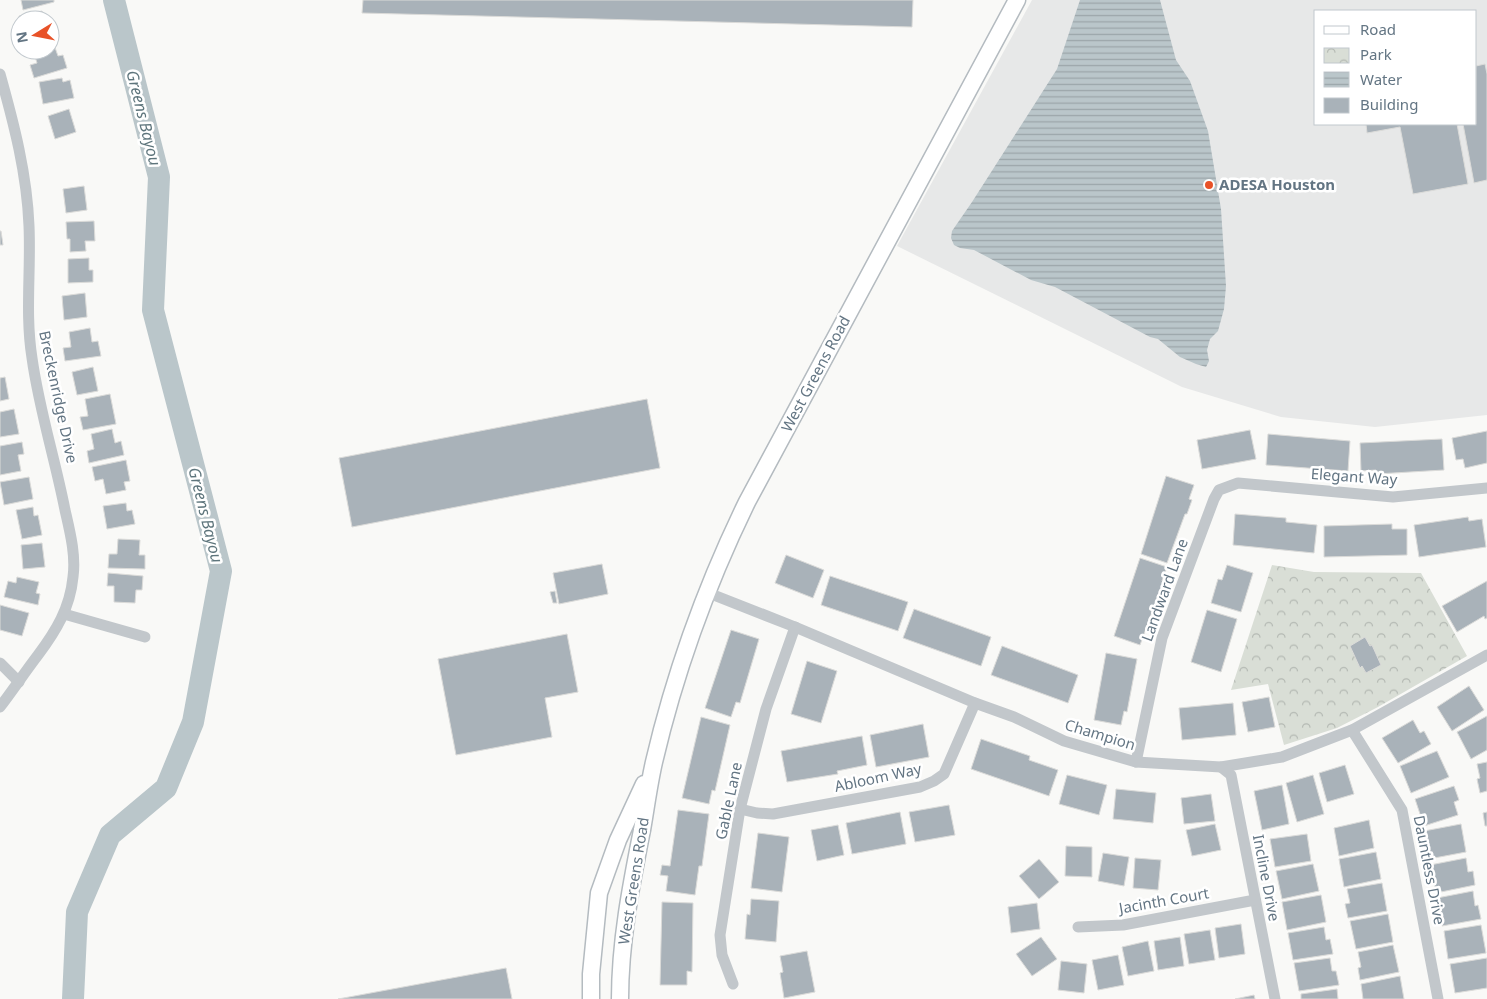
<svg xmlns="http://www.w3.org/2000/svg" width="1487" height="999" viewBox="0 0 1487 999" font-family="'Noto Sans',sans-serif">
<style>
.built{fill:#e7e8e8;fill-rule:evenodd}
.park{fill:url(#park-crowns)}
.water{fill:url(#water-rules)}
.lines{fill:none;stroke-linecap:round;stroke-linejoin:round}
.river{stroke:#bac6ca;stroke-width:22}
.building{fill:#a9b2b9;stroke:#dbdbd9}
.secondary-casing{stroke:#b4bbc0;stroke-width:19}
.minor{stroke:#c2c7cb;stroke-width:11}
.secondary{stroke:#fff;stroke-width:16}
.poi-dot{fill:#e85228;stroke:#fff;stroke-width:2}
.labels{text-anchor:middle;stroke-width:5;stroke-linejoin:round;paint-order:stroke}
.poi-label{font-size:15px;font-weight:bold;fill:#637583;stroke:#fff;text-anchor:start}
.street-label{font-size:15px;fill:#637583;stroke:#fff}
.water-label{font-size:16px;font-style:italic;fill:#5e757c;stroke:#fff}
</style>
<defs>
<pattern id="park-crowns" width="20" height="18" patternUnits="userSpaceOnUse" patternTransform="scale(1.25)"><rect width="20" height="18" fill="#d9ded6"/><path d="M2 6a3 3 0 1 1 6 0M12 15a3 3 0 1 1 6 0" fill="none" stroke="#b4b9b3"/></pattern>
<pattern id="water-rules" width="6" height="5" patternUnits="userSpaceOnUse" patternTransform="scale(1.25)"><rect width="6" height="5" fill="#bac6ca"/><path d="M0 2.5h6" fill="none" stroke="#9ba5a9"/></pattern>
</defs>
<rect width="100%" height="100%" fill="#f9f9f7"/>
<path class="built" d="M 1032,0 L 1487,0 L 1487,415 L 1375,427 L 1281,417 L 1182,387 L 897,246 ZM 1316,11 L 1476,11 L 1476,124 L 1316,124 Z"/>
<path class="park" d="M 1272,565 L 1314,572 L 1421,573 L 1467,656 L 1378,707 L 1337,728 L 1284,745 L 1268,684 L 1231,690 Z"/>
<path class="water" d="M 1080,0 L 1160,0 L 1176,60 L 1190,81 L 1208,131 L 1221,209 L 1226,286 L 1224,309 L 1218,331 L 1210,339 L 1207,350 L 1209,361 L 1206,367 L 1196,364 L 1180,357 L 1158,339 L 1150,337 L 1055,287 L 1031,280 L 974,250 L 960,248 L 954,245 L 951,238 L 952,231 L 972,202 L 1057,69 Z"/>
<g class="lines">
<path class="river" d="M 73,999 L 77,912 L 110,835 L 166,788 L 193,722 L 221,571 L 153,310 L 159,177 L 114,0"/>
</g>
<g class="building">
<path d="M 21,0 L 54,0 L 54,2 L 23,10 Z"/>
<path d="M 363,0 L 913,0 L 912,27 L 362,13 Z"/>
<path d="M 42,11 L 44,20 L 20,20 L 20,22 L 19,16 Z"/>
<path d="M 53,42 L 58,56 L 63,55 L 67,68 L 34,78 L 30,65 L 37,63 L 33,50 L 50,50 L 50,43 Z"/>
<path d="M 1485,64 L 1487,74 L 1487,180 L 1474,183 L 1463,124 L 1476,124 L 1476,66 Z"/>
<path d="M 62,78 L 63,82 L 70,80 L 74,98 L 43,104 L 39,82 Z"/>
<path d="M 69,109 L 76,132 L 55,139 L 48,116 Z"/>
<path d="M 1366,124 L 1457,124 L 1468,184 L 1413,194 L 1400,127 L 1367,133 Z"/>
<path d="M 84,186 L 87,210 L 66,213 L 63,189 Z"/>
<path d="M 94,221 L 95,241 L 85,241 L 86,251 L 70,252 L 70,239 L 67,239 L 66,222 Z"/>
<path d="M 0,231 L 1,231 L 3,245 L 0,245 Z"/>
<path d="M 89,258 L 89,270 L 93,270 L 93,282 L 68,283 L 68,259 Z"/>
<path d="M 85,293 L 87,317 L 64,320 L 62,296 Z"/>
<path d="M 90,328 L 92,342 L 98,341 L 101,356 L 65,361 L 63,348 L 71,347 L 69,332 Z"/>
<path d="M 93,367 L 98,391 L 77,395 L 72,372 Z"/>
<path d="M 5,377 L 9,399 L 0,401 L 0,378 Z"/>
<path d="M 110,394 L 116,424 L 83,430 L 80,417 L 88,416 L 85,399 Z"/>
<path d="M 647,399 L 660,468 L 352,527 L 339,458 Z"/>
<path d="M 14,409 L 19,434 L 0,437 L 0,412 Z"/>
<path d="M 112,429 L 115,443 L 121,441 L 124,455 L 89,463 L 87,451 L 94,449 L 91,434 Z"/>
<path d="M 1250,430 L 1256,459 L 1202,469 L 1197,440 Z"/>
<path d="M 1487,431 L 1487,463 L 1465,468 L 1463,459 L 1456,460 L 1452,438 Z"/>
<path d="M 1268,434 L 1350,441 L 1348,471 L 1266,465 Z"/>
<path d="M 1442,439 L 1444,470 L 1376,474 L 1376,470 L 1361,471 L 1360,443 Z"/>
<path d="M 22,442 L 24,454 L 18,455 L 21,471 L 0,475 L 0,446 Z"/>
<path d="M 126,460 L 130,481 L 124,482 L 126,490 L 106,494 L 103,479 L 95,481 L 92,467 Z"/>
<path d="M 1166,476 L 1194,485 L 1189,499 L 1192,500 L 1187,514 L 1185,514 L 1167,563 L 1141,554 Z"/>
<path d="M 29,477 L 33,499 L 4,505 L 0,482 Z"/>
<path d="M 126,503 L 127,511 L 132,510 L 135,524 L 107,529 L 103,506 Z"/>
<path d="M 33,507 L 34,516 L 38,515 L 42,535 L 22,539 L 16,510 Z"/>
<path d="M 1235,514 L 1286,518 L 1286,522 L 1317,525 L 1314,553 L 1233,545 Z"/>
<path d="M 1468,517 L 1469,521 L 1482,519 L 1486,547 L 1419,557 L 1414,525 Z"/>
<path d="M 1392,524 L 1392,529 L 1407,529 L 1407,555 L 1324,557 L 1324,526 Z"/>
<path d="M 118,539 L 140,540 L 139,555 L 145,555 L 145,569 L 108,568 L 109,554 L 117,554 Z"/>
<path d="M 42,543 L 45,567 L 23,569 L 21,545 Z"/>
<path d="M 786,555 L 824,570 L 813,598 L 775,583 Z"/>
<path d="M 1140,558 L 1167,567 L 1162,581 L 1165,582 L 1160,597 L 1158,596 L 1140,645 L 1114,636 Z"/>
<path d="M 602,564 L 608,594 L 559,604 L 553,573 Z"/>
<path d="M 1227,565 L 1253,573 L 1241,612 L 1211,603 L 1218,579 L 1222,580 Z"/>
<path d="M 108,573 L 143,576 L 142,590 L 136,590 L 135,603 L 114,602 L 114,586 L 107,586 Z"/>
<path d="M 830,576 L 908,602 L 898,631 L 821,605 Z"/>
<path d="M 17,577 L 39,582 L 36,593 L 40,594 L 38,605 L 4,597 L 8,581 L 16,583 Z"/>
<path d="M 1487,581 L 1487,618 L 1485,619 L 1484,616 L 1457,632 L 1442,606 Z"/>
<path d="M 555,591 L 557,603 L 553,603 L 550,592 Z"/>
<path d="M 0,605 L 29,613 L 22,636 L 0,630 Z"/>
<path d="M 914,609 L 991,637 L 981,666 L 903,638 Z"/>
<path d="M 1207,610 L 1237,619 L 1221,672 L 1191,662 Z"/>
<path d="M 731,630 L 759,639 L 740,703 L 736,702 L 731,717 L 705,708 Z"/>
<path d="M 567,634 L 578,692 L 545,698 L 552,737 L 456,755 L 438,659 Z"/>
<path d="M 1365,637 L 1370,646 L 1372,645 L 1381,665 L 1366,673 L 1362,666 L 1360,668 L 1350,646 Z"/>
<path d="M 1002,646 L 1078,675 L 1068,703 L 991,675 Z"/>
<path d="M 1106,653 L 1137,659 L 1127,712 L 1124,711 L 1121,725 L 1094,720 Z"/>
<path d="M 807,661 L 837,671 L 821,723 L 791,714 Z"/>
<path d="M 1469,686 L 1484,710 L 1452,731 L 1437,707 Z"/>
<path d="M 1269,697 L 1275,727 L 1248,732 L 1242,702 Z"/>
<path d="M 1233,703 L 1236,735 L 1182,740 L 1179,708 Z"/>
<path d="M 1487,716 L 1487,750 L 1471,759 L 1457,732 Z"/>
<path d="M 701,717 L 730,725 L 715,791 L 712,790 L 709,804 L 682,798 Z"/>
<path d="M 1413,720 L 1420,733 L 1424,731 L 1431,744 L 1398,763 L 1382,738 Z"/>
<path d="M 923,724 L 929,757 L 876,767 L 870,735 Z"/>
<path d="M 862,736 L 867,765 L 837,771 L 838,774 L 787,782 L 781,751 Z"/>
<path d="M 981,739 L 1030,756 L 1029,760 L 1058,770 L 1049,796 L 971,769 Z"/>
<path d="M 1437,751 L 1449,777 L 1411,793 L 1400,766 Z"/>
<path d="M 1487,762 L 1487,791 L 1480,793 L 1477,779 L 1480,778 L 1477,764 Z"/>
<path d="M 1345,765 L 1354,794 L 1327,802 L 1319,773 Z"/>
<path d="M 1067,775 L 1107,785 L 1099,815 L 1059,804 Z"/>
<path d="M 1313,775 L 1324,814 L 1297,822 L 1286,783 Z"/>
<path d="M 1282,785 L 1289,824 L 1262,830 L 1254,791 Z"/>
<path d="M 1454,786 L 1459,800 L 1454,802 L 1458,815 L 1424,826 L 1415,799 Z"/>
<path d="M 1116,789 L 1156,793 L 1153,823 L 1113,819 Z"/>
<path d="M 1211,794 L 1215,821 L 1184,824 L 1181,798 Z"/>
<path d="M 949,805 L 955,835 L 915,842 L 909,812 Z"/>
<path d="M 678,810 L 709,814 L 702,866 L 699,866 L 695,895 L 666,891 L 668,876 L 660,875 L 662,865 L 670,866 Z"/>
<path d="M 900,812 L 906,844 L 852,854 L 846,823 Z"/>
<path d="M 1487,812 L 1487,826 L 1485,826 L 1483,813 Z"/>
<path d="M 1369,820 L 1374,848 L 1339,856 L 1334,828 Z"/>
<path d="M 1215,824 L 1221,850 L 1192,856 L 1186,830 Z"/>
<path d="M 1461,824 L 1466,852 L 1429,859 L 1424,831 Z"/>
<path d="M 838,825 L 844,855 L 817,861 L 811,830 Z"/>
<path d="M 758,833 L 789,837 L 782,892 L 751,888 Z"/>
<path d="M 1307,834 L 1311,861 L 1275,867 L 1270,839 Z"/>
<path d="M 1066,846 L 1092,847 L 1092,877 L 1065,876 Z"/>
<path d="M 1376,852 L 1381,879 L 1344,887 L 1339,859 Z"/>
<path d="M 1103,853 L 1129,857 L 1124,886 L 1098,881 Z"/>
<path d="M 1135,858 L 1161,860 L 1158,890 L 1133,888 Z"/>
<path d="M 1466,858 L 1468,872 L 1473,871 L 1475,885 L 1436,893 L 1430,865 Z"/>
<path d="M 1039,859 L 1059,882 L 1039,899 L 1019,876 Z"/>
<path d="M 1313,864 L 1319,891 L 1282,899 L 1276,871 Z"/>
<path d="M 1382,883 L 1387,911 L 1348,918 L 1345,904 L 1350,903 L 1347,889 Z"/>
<path d="M 1473,891 L 1475,906 L 1478,905 L 1481,919 L 1442,926 L 1437,898 Z"/>
<path d="M 1321,895 L 1326,922 L 1287,930 L 1282,902 Z"/>
<path d="M 751,899 L 779,901 L 776,942 L 745,939 L 747,914 L 750,915 Z"/>
<path d="M 662,902 L 693,903 L 692,972 L 687,971 L 687,985 L 660,985 Z"/>
<path d="M 1037,903 L 1040,929 L 1011,933 L 1008,907 Z"/>
<path d="M 1388,914 L 1393,942 L 1356,949 L 1350,921 Z"/>
<path d="M 1241,924 L 1245,954 L 1219,958 L 1215,928 Z"/>
<path d="M 1481,925 L 1486,953 L 1448,959 L 1444,931 Z"/>
<path d="M 1324,927 L 1326,940 L 1330,939 L 1333,954 L 1293,960 L 1288,933 Z"/>
<path d="M 1210,930 L 1215,960 L 1189,964 L 1184,934 Z"/>
<path d="M 1041,937 L 1057,959 L 1032,976 L 1016,954 Z"/>
<path d="M 1180,937 L 1184,966 L 1158,970 L 1154,941 Z"/>
<path d="M 1148,941 L 1154,971 L 1128,976 L 1122,947 Z"/>
<path d="M 1393,945 L 1399,972 L 1360,980 L 1358,968 L 1361,967 L 1358,952 Z"/>
<path d="M 807,951 L 815,992 L 784,998 L 780,973 L 783,972 L 780,956 Z"/>
<path d="M 1118,955 L 1124,985 L 1098,990 L 1092,960 Z"/>
<path d="M 1330,958 L 1332,971 L 1336,971 L 1339,985 L 1299,991 L 1294,963 Z"/>
<path d="M 1487,958 L 1487,988 L 1455,993 L 1450,964 Z"/>
<path d="M 1061,961 L 1087,964 L 1084,993 L 1058,990 Z"/>
<path d="M 506,968 L 512,999 L 338,999 Z"/>
<path d="M 1400,976 L 1404,999 L 1363,999 L 1361,984 Z"/>
<path d="M 1337,989 L 1338,999 L 1301,999 L 1301,994 Z"/>
<path d="M 1254,995 L 1255,999 L 1235,999 Z"/>
</g>
<g class="lines">
<defs>
<g id="secondary">
<path d="M 591,999 L 591,974 L 599,893 L 618,840 L 644,784"/>
<path d="M 620,999 C 620,942 631,885 642,830 C 646,807 649,784 654,762 C 675,672 707,584 747,502 L 1017,0"/>
</g>
</defs>
<use href="#secondary" class="secondary-casing"/>
<g class="minor">
<path d="M 0,74 C 14,124 27,174 29,226 C 31,271 25,314 32,358 C 39,409 55,459 65,510 C 70,532 76,555 73,577 C 70,608 56,631 38,655 C 25,672 13,690 0,707"/>
<path d="M 706,592 L 795,627 L 975,703 L 1014,717 L 1064,741 L 1136,762 L 1221,767 L 1282,757 L 1352,730 L 1487,655"/>
<path d="M 64,614 L 145,637"/>
<path d="M 0,663 L 19,682"/>
<path d="M 1352,730 L 1402,810 L 1438,999"/>
<path d="M 1136,762 L 1162,638 L 1214,499 L 1219,490 L 1238,483 L 1393,497 L 1487,488"/>
<path d="M 1221,767 L 1231,775 L 1275,999"/>
<path d="M 740,809 L 757,813 L 773,814 L 920,787 L 934,781 L 944,774 L 975,703"/>
<path d="M 1078,927 L 1123,925 L 1255,900"/>
<path d="M 733,984 L 722,955 L 720,935 L 740,809 L 766,709 L 795,627"/>
</g>
<use href="#secondary" class="secondary"/>
</g>
<circle class="poi-dot" cx="1209" cy="185" r="5"/>
<g class="labels">
<g class="poi-label">
<text x="1219" y="190">ADESA Houston</text>
</g>
<g class="street-label">
<text transform="translate(816 374) rotate(-62)" y="5">West Greens Road</text>
<text transform="translate(58 397) rotate(78)" y="5">Breckenridge Drive</text>
<text transform="translate(1354 477) rotate(4)" y="5">Elegant Way</text>
<text transform="translate(1165 590) rotate(-70)" y="5">Landward Lane</text>
<text transform="translate(1100 735) rotate(17)" y="5">Champion</text>
<text transform="translate(878 778) rotate(-12)" y="5">Abloom Way</text>
<text transform="translate(729 801) rotate(-78)" y="5">Gable Lane</text>
<text transform="translate(1429 870) rotate(79)" y="5">Dauntless Drive</text>
<text transform="translate(1266 878) rotate(79)" y="5">Incline Drive</text>
<text transform="translate(634 881) rotate(-81)" y="5">West Greens Road</text>
<text transform="translate(1164 901) rotate(-10)" y="5">Jacinth Court</text>
</g>
<g class="water-label">
<text transform="translate(144 118) rotate(76)" y="6">Greens Bayou</text>
<text transform="translate(206 515) rotate(76)" y="6">Greens Bayou</text>
</g>
</g>
<rect x="1314" y="10" width="162" height="115" fill="#ffffff" stroke="#c1c8cd"/>
<rect x="1324" y="26" width="25" height="8" fill="#ffffff" stroke="#c1c8cd"/>
<text x="1360" y="35" font-size="15" fill="#637583">Road</text>
<rect x="1324" y="48" width="25" height="15" fill="url(#park-crowns)" stroke="#c1c8cd"/>
<text x="1360" y="60" font-size="15" fill="#637583">Park</text>
<rect x="1324" y="72" width="25" height="15" fill="url(#water-rules)" stroke="#c1c8cd"/>
<text x="1360" y="85" font-size="15" fill="#637583">Water</text>
<rect x="1324" y="98" width="25" height="15" fill="#a9b2b9" stroke="#c1c8cd"/>
<text x="1360" y="110" font-size="15" fill="#637583">Building</text>
<g transform="translate(35 35) rotate(260)"><circle r="24" fill="#ffffff" stroke="#c1c8cd"/>
<path d="M0-4L9 19L0 12L-9 19Z" fill="#e85228"/>
<text y="-8" font-size="14" font-weight="bold" text-anchor="middle" fill="#637583">N</text>
</g>
</svg>
